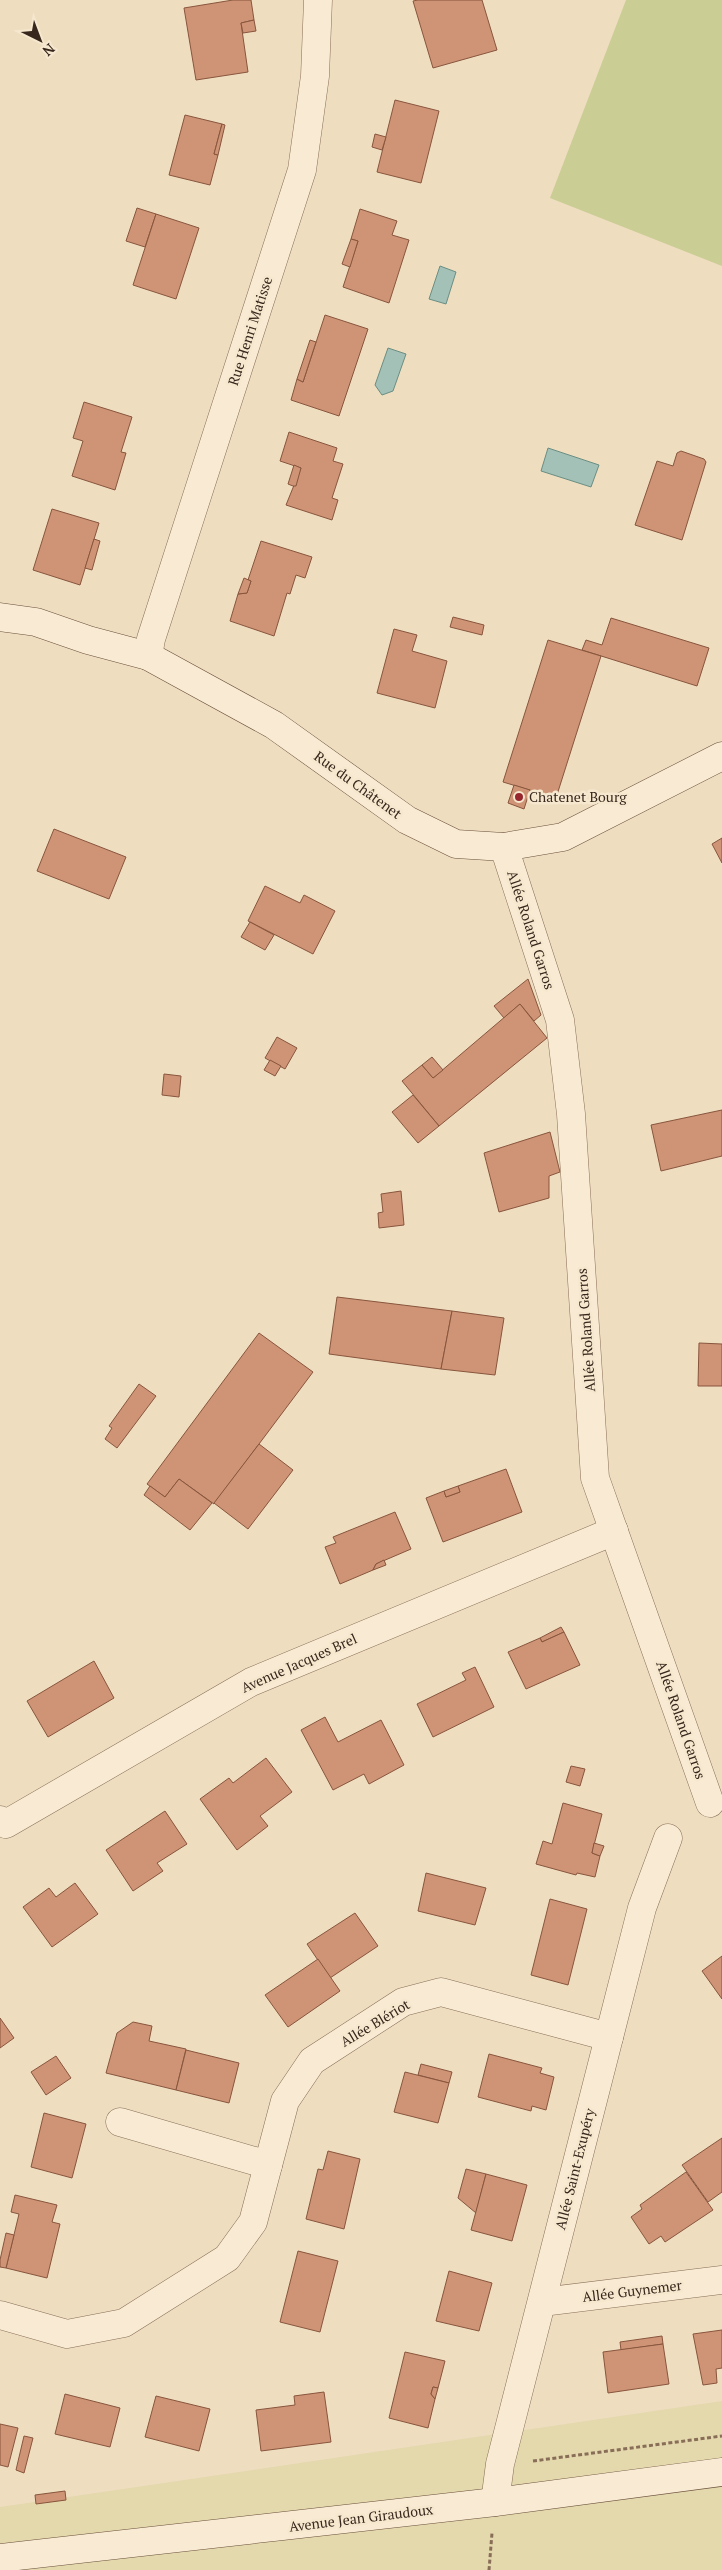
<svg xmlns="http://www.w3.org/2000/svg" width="722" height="2570" viewBox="0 0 722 2570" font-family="'PT Serif',serif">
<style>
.farmland{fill:#e4d8ad}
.green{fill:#cacd94}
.water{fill:#a3c1b6;stroke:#6a8e83}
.building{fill:#ce9475;stroke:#88553d}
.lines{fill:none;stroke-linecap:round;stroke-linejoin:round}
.street-casing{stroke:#886e57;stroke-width:29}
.secondary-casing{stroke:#6a4f3b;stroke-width:29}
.path{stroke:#886e57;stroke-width:3;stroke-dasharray:4 2.5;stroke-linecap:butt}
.street{stroke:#f9ebd3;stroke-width:28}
.secondary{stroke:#f9ebd3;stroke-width:28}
.poi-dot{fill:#98262f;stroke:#f6e8cf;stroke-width:2}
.labels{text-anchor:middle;stroke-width:5;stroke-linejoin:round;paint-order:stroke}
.street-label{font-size:14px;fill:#37271c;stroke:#f6e8cf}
.poi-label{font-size:14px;fill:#37271c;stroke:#f6e8cf;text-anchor:start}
</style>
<rect width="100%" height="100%" fill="#efddc0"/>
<path class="farmland" d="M 722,2401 L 722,2570 L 0,2570 L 0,2507 Z"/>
<path class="green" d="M 626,0 L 722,0 L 722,266 L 550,198 Z"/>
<g class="water">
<path d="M 440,266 L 456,272 L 446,304 L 429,299 Z"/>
<path d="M 388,348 L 406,354 L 393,391 L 382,395 L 375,385 Z"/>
<path d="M 548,448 L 599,465 L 591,487 L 541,471 Z"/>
</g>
<g class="building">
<path d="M 233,0 L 251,0 L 254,20 L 241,23 L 248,72 L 196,80 L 184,8 Z"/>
<path d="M 418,0 L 482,0 L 497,50 L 433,68 L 413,1 Z"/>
<path d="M 254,20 L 256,31 L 243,33 L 241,23 Z"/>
<path d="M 395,100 L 439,111 L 421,183 L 377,172 Z"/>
<path d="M 185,115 L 222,124 L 214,154 L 218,155 L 210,185 L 169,175 Z"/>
<path d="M 222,124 L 225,125 L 218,155 L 214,154 Z"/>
<path d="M 375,134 L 386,137 L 382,150 L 372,147 Z"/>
<path d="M 137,208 L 156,214 L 145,247 L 126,241 Z"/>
<path d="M 360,209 L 397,221 L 392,235 L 409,240 L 389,303 L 343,287 L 358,241 L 351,239 Z"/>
<path d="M 156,214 L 199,228 L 176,299 L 133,285 Z"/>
<path d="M 351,239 L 358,241 L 350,267 L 342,264 Z"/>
<path d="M 325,315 L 368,329 L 339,416 L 291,400 L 297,379 L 303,382 Z"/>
<path d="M 310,340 L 316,342 L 303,382 L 297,379 Z"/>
<path d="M 84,402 L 132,417 L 121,452 L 126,453 L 115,490 L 72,476 L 83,441 L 73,438 Z"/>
<path d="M 289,432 L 337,448 L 333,461 L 343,464 L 332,498 L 338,500 L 332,520 L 286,505 L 301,468 L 280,461 Z"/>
<path d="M 681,451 L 704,459 L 706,462 L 682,540 L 635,525 L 657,461 L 673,466 L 677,453 Z"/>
<path d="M 294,465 L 301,468 L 296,486 L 293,486 L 288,484 Z"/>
<path d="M 52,509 L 99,523 L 80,585 L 33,570 Z"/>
<path d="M 94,539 L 100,541 L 92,570 L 85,568 Z"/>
<path d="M 261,541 L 312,557 L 305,578 L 296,575 L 290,594 L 287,593 L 274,636 L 230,621 L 238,594 L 247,593 L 251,581 L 248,580 Z"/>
<path d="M 244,578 L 251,581 L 247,593 L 238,594 Z"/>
<path d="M 453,617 L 484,625 L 482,635 L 450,627 Z"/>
<path d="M 611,618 L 709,648 L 697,686 L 582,650 L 586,640 L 602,645 Z"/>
<path d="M 394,629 L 417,635 L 412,651 L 447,661 L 435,708 L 377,693 Z"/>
<path d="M 548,640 L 601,656 L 556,798 L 503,782 Z"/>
<path d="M 514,785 L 530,790 L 524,809 L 508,803 Z"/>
<path d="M 54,829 L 126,857 L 109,899 L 37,871 Z"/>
<path d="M 722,838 L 722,863 L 712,844 Z"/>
<path d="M 265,886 L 300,903 L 304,895 L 335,911 L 313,954 L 248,921 Z"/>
<path d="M 250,922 L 274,935 L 265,950 L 241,937 Z"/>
<path d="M 528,979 L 541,1015 L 534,1021 L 520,1004 L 504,1018 L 494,1006 Z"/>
<path d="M 520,1004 L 547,1038 L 439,1126 L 402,1081 L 422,1065 L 433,1078 Z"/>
<path d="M 277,1037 L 297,1048 L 285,1069 L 265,1058 Z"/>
<path d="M 432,1057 L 443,1070 L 433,1078 L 422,1065 Z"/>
<path d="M 270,1060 L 281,1066 L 275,1076 L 264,1070 Z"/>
<path d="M 164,1074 L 181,1076 L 179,1097 L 162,1095 Z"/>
<path d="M 413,1095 L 439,1126 L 418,1143 L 392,1112 Z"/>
<path d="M 722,1110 L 722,1156 L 661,1171 L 651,1125 Z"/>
<path d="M 550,1132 L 560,1172 L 549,1176 L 549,1198 L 499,1212 L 484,1153 Z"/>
<path d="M 401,1191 L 404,1225 L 379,1228 L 378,1213 L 383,1212 L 381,1194 Z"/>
<path d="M 337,1297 L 452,1311 L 441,1369 L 329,1354 Z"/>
<path d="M 452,1311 L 504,1318 L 495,1375 L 441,1369 Z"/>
<path d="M 259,1333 L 313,1372 L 214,1504 L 179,1479 L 165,1497 L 147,1484 Z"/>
<path d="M 699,1343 L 722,1344 L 722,1386 L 698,1386 Z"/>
<path d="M 139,1384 L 156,1396 L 117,1448 L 105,1439 L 112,1428 L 109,1426 Z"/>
<path d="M 259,1444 L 293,1470 L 248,1529 L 214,1503 Z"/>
<path d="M 506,1469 L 522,1512 L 443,1542 L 426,1498 L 444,1491 L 446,1497 L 460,1492 L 458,1486 Z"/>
<path d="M 179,1479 L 212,1503 L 190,1530 L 144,1495 L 150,1486 L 165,1497 Z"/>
<path d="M 458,1486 L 460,1492 L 446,1497 L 444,1491 Z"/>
<path d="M 395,1512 L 411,1549 L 376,1564 L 373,1570 L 340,1584 L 325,1547 L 336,1543 L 333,1537 Z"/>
<path d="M 384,1560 L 386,1565 L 373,1570 L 376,1564 Z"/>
<path d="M 561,1627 L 564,1632 L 542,1642 L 540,1638 Z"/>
<path d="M 564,1632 L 580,1665 L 526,1689 L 508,1652 L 540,1638 L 542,1642 Z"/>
<path d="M 94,1661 L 114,1698 L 48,1737 L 27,1701 Z"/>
<path d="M 475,1667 L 494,1707 L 433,1737 L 417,1704 L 466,1680 L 462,1673 Z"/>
<path d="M 325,1717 L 338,1742 L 381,1720 L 404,1765 L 369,1784 L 364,1774 L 333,1790 L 301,1730 Z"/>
<path d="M 266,1758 L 292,1792 L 260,1816 L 268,1826 L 237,1850 L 200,1799 L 229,1778 L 233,1783 Z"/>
<path d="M 571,1766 L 585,1769 L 580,1786 L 566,1782 Z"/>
<path d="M 563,1803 L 602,1814 L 592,1853 L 600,1856 L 595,1877 L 577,1873 L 576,1875 L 536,1864 L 543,1841 L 552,1844 Z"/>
<path d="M 165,1811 L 187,1844 L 157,1863 L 163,1871 L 133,1891 L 106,1850 Z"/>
<path d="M 594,1843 L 604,1846 L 600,1856 L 592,1853 Z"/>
<path d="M 426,1873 L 486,1888 L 475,1925 L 418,1911 Z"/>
<path d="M 75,1883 L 98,1914 L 52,1947 L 23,1907 L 49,1888 L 56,1897 Z"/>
<path d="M 550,1899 L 587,1909 L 568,1985 L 531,1975 Z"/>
<path d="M 355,1913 L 378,1946 L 330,1978 L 307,1944 Z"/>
<path d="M 722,1956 L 722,1999 L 702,1971 Z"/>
<path d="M 318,1959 L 340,1991 L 288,2027 L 265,1995 Z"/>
<path d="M 0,2018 L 14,2038 L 0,2048 Z"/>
<path d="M 133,2022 L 152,2026 L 149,2041 L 186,2049 L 176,2090 L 106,2073 L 117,2033 Z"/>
<path d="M 186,2050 L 239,2063 L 229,2103 L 176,2090 Z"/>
<path d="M 489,2054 L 542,2068 L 540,2073 L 554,2077 L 546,2110 L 532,2106 L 531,2111 L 478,2097 Z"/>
<path d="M 56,2056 L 71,2078 L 46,2095 L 31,2072 Z"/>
<path d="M 421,2064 L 452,2072 L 449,2083 L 418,2075 Z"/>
<path d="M 405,2072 L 449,2083 L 438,2123 L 394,2112 Z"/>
<path d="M 44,2113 L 86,2124 L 72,2178 L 31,2167 Z"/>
<path d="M 722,2138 L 722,2192 L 708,2202 L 682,2165 Z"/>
<path d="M 328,2151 L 360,2159 L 344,2229 L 306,2219 L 318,2169 L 323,2170 Z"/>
<path d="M 466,2169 L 486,2174 L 476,2213 L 458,2198 Z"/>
<path d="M 686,2172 L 713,2210 L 665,2242 L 661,2236 L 649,2244 L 631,2217 L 642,2209 L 640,2205 Z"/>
<path d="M 486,2174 L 527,2185 L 512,2241 L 471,2230 Z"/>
<path d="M 15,2195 L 57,2205 L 52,2222 L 60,2224 L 47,2278 L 6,2268 L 19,2214 L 11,2212 Z"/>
<path d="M 6,2233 L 14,2235 L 6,2268 L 0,2267 L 0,2260 Z"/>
<path d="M 298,2251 L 338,2261 L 320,2332 L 280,2322 Z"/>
<path d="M 449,2271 L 492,2283 L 479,2331 L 436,2321 Z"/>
<path d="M 722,2330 L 722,2368 L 716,2369 L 717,2383 L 703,2385 L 693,2334 Z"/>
<path d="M 662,2336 L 663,2344 L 621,2350 L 620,2342 Z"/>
<path d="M 663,2344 L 669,2384 L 608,2393 L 603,2352 Z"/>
<path d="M 405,2352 L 445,2361 L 438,2388 L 433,2387 L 431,2394 L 435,2399 L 428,2428 L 389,2418 Z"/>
<path d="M 433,2387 L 438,2388 L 435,2399 L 431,2394 Z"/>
<path d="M 324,2392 L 331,2442 L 261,2451 L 256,2410 L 295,2405 L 294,2396 Z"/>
<path d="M 65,2394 L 120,2408 L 110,2447 L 55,2434 Z"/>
<path d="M 156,2396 L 210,2409 L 199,2451 L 145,2437 Z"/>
<path d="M 0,2424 L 18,2428 L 8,2467 L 0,2465 Z"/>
<path d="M 24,2436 L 33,2438 L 24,2473 L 16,2470 Z"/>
<path d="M 65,2491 L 66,2500 L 36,2504 L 35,2495 Z"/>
</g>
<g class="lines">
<defs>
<g id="street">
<path d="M 148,656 L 151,639 L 302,170 L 315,76 L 318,0"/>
<path d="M 504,847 L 560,1020 L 571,1114 L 595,1478 L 710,1803"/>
<path d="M 0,1820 L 6,1824 L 251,1682 L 614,1531"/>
<path d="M 120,2122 L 268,2165"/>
<path d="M 542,2302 L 722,2280"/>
<path d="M 0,2315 L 67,2334 L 124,2323 L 227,2258 L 253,2222 L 285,2101 L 312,2061 L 403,2002 L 441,1992 L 609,2037"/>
<path d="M 495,2502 L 500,2464 L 642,1908 L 668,1838"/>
</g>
<g id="secondary">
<path d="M 0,617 L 36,622 L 88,640 L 148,656 L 274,725 L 407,820 L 456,844 L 504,847 L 563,837 L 722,756"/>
<path d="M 0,2558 L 495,2502 L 722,2472"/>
</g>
</defs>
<use href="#street" class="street-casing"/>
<use href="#secondary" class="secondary-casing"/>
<g class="path">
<path d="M 533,2461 L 722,2436"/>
<path d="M 489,2570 L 492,2533"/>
</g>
<use href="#street" class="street"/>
<use href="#secondary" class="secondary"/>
</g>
<circle class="poi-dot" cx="519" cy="797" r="5"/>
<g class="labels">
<g class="street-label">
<text transform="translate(250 331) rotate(-72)" y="5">Rue Henri Matisse</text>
<text transform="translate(358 785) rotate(36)" y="5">Rue du Châtenet</text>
<text transform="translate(531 930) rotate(72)" y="5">Allée Roland Garros</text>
<text transform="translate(586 1330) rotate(-94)" y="5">Allée Roland Garros</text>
<text transform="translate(299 1663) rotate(-24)" y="5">Avenue Jacques Brel</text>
<text transform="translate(681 1720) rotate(71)" y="5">Allée Roland Garros</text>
<text transform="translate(375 2023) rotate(-31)" y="5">Allée Blériot</text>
<text transform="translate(575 2169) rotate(-76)" y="5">Allée Saint-Exupéry</text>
<text transform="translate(632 2291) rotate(-7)" y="5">Allée Guynemer</text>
<text transform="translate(361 2518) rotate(-7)" y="5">Avenue Jean Giraudoux</text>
</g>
<g class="poi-label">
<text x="529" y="802">Chatenet Bourg</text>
</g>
</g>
<g transform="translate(40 40) rotate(138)" stroke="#f6e8cf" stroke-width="4" paint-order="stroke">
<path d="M0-4L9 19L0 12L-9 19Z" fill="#37271c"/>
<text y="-8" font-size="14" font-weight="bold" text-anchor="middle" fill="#37271c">N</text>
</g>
</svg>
